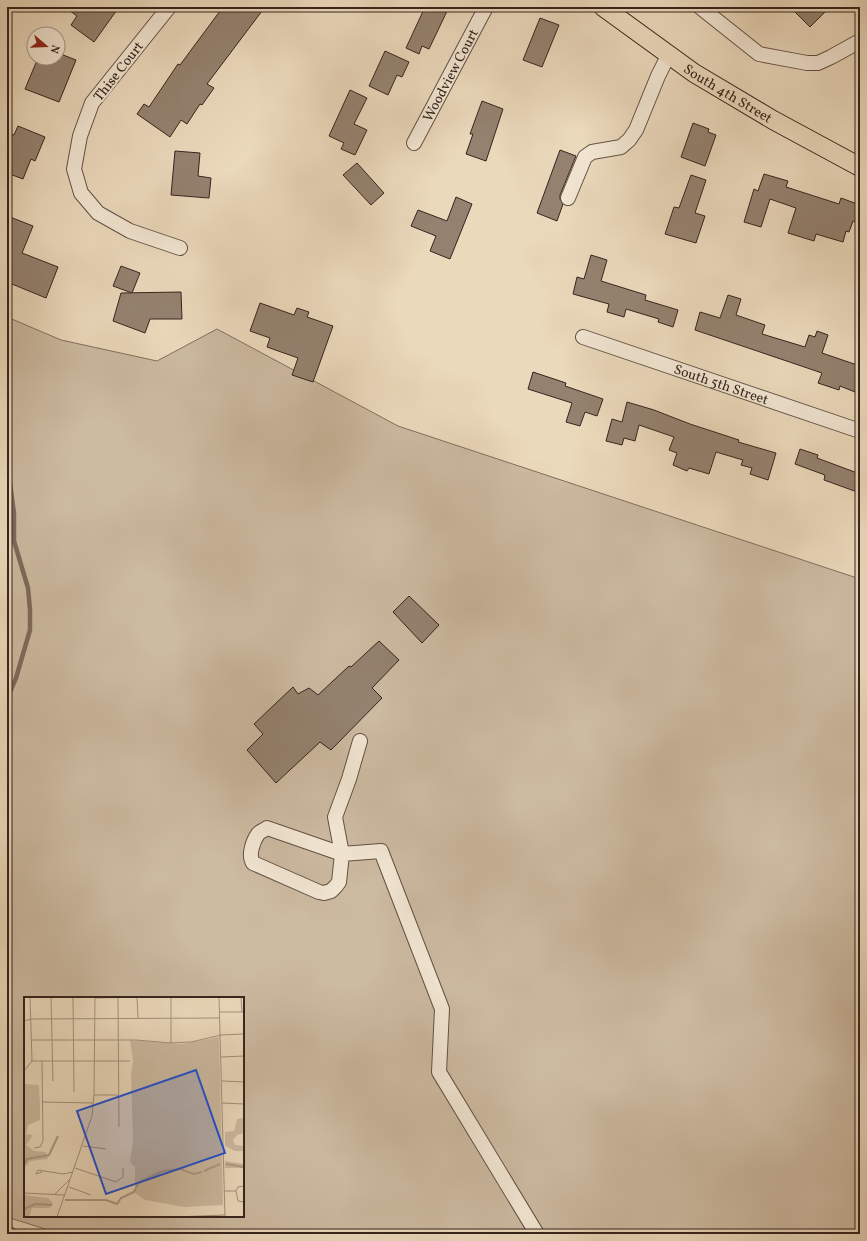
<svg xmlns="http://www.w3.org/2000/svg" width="867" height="1241" viewBox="0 0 867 1241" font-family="Vollkorn,serif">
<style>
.green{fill:#ccbaa1;stroke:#806f5f;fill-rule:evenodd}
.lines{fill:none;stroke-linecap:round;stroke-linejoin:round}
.stream{stroke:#7d6b5c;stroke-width:4.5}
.building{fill:#948270;stroke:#35241d}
.minor-casing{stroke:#625145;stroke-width:16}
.major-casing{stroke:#35241d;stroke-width:20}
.minor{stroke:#f2e6d3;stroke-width:14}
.major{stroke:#ebd9bc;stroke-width:18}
.labels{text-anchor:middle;stroke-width:4;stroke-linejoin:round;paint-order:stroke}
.street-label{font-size:14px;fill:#35241d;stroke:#f2e6d3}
.inset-river{fill:none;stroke:#ad9b86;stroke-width:2}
.inset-road{fill:none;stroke:#a2917c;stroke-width:1}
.view{fill:#1d4ed8;fill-opacity:0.15;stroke:#1d4ed8;stroke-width:2}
.inset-edge{fill:none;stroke:#35241d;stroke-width:2}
</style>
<rect width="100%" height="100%" fill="#ebd9bc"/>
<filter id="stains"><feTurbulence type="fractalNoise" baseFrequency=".005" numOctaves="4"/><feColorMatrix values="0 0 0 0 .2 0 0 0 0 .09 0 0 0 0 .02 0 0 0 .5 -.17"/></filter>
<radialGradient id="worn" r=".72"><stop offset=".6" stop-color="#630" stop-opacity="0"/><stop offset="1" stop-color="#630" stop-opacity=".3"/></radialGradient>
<path class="green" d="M 7,317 L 61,340 L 157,361 L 217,329 L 398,426 L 860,579 L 860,1234 L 61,1234 L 7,1217 ZM 25,998 L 243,998 L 243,1216 L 25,1216 Z"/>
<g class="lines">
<path class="stream" d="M 7,461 L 14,513 L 14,541 L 28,588 L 30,610 L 30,630 L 16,678 L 7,699"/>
</g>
<g class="building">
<path d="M 65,7 L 119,7 L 94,42 L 71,25 L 77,16 Z"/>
<path d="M 223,7 L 265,7 L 207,84 L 214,88 L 202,105 L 200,104 L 187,124 L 181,120 L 170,137 L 137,114 L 144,104 L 149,107 L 178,64 L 180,65 Z"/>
<path d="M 425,7 L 449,7 L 429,49 L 422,46 L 419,54 L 406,48 Z"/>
<path d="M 790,7 L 830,7 L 810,27 Z"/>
<path d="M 540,18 L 559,25 L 542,67 L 523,60 Z"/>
<path d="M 385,51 L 409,62 L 402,77 L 397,75 L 388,95 L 369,86 Z"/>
<path d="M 58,53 L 76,60 L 59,102 L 25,89 L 38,58 L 58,58 Z"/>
<path d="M 350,90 L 367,98 L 354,124 L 367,130 L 355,155 L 341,149 L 344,143 L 329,136 Z"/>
<path d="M 482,101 L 503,109 L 486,161 L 466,154 L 473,134 L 470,134 Z"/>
<path d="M 693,123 L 709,129 L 708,132 L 716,135 L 705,166 L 681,157 Z"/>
<path d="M 18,126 L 45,137 L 35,161 L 31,159 L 23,179 L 7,173 L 7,133 L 14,135 Z"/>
<path d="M 560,150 L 576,156 L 560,195 L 560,199 L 563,204 L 557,221 L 537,213 Z"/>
<path d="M 175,151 L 200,153 L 198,176 L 211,178 L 209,198 L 171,195 Z"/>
<path d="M 357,163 L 384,193 L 371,205 L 343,175 Z"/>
<path d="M 764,174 L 788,181 L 786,187 L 839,204 L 841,198 L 860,205 L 860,214 L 857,223 L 853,221 L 849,232 L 846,231 L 843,242 L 816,234 L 814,241 L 788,233 L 796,208 L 770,199 L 761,227 L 744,222 L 754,189 L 758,191 Z"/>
<path d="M 691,175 L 706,180 L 695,213 L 705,216 L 696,243 L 665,234 L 674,207 L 679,208 Z"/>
<path d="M 456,197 L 472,204 L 450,259 L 430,251 L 436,236 L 411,226 L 418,210 L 447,221 Z"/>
<path d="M 10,217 L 33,226 L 22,253 L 58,267 L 46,298 L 7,282 L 7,224 Z"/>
<path d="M 591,255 L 607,260 L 601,281 L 646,295 L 645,300 L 678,310 L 673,327 L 658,322 L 659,319 L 626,309 L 624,317 L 607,312 L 609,304 L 573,294 L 577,277 L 584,279 Z"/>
<path d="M 121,266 L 140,273 L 132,293 L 113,286 Z"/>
<path d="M 181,292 L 182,319 L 150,319 L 145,333 L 113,321 L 121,293 Z"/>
<path d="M 728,295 L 741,299 L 736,315 L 765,325 L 762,334 L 805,347 L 809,335 L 815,337 L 817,331 L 828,335 L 822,353 L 860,366 L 860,394 L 840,386 L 839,390 L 818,383 L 822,373 L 695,330 L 700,312 L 720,318 Z"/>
<path d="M 260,303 L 294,315 L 297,308 L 309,312 L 307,317 L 333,326 L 313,382 L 292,375 L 298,358 L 267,347 L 270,338 L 250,331 Z"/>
<path d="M 533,372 L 566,383 L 565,386 L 603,399 L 597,416 L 585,412 L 580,426 L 566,422 L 572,403 L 528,389 Z"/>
<path d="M 627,402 L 654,410 L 690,424 L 739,440 L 738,442 L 776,453 L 768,480 L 750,474 L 752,468 L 741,465 L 743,460 L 716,452 L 709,474 L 689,468 L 687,471 L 673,465 L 677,453 L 669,450 L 674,437 L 639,425 L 635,441 L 624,438 L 622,445 L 606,441 L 612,419 L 622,422 Z"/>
<path d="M 800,449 L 818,455 L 817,458 L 860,474 L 860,493 L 824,480 L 825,475 L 795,464 Z"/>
<path d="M 409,596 L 439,625 L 422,643 L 393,612 Z"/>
<path d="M 379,641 L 399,660 L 372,688 L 382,698 L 331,750 L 320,742 L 276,783 L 247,750 L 263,734 L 254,724 L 293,687 L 298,694 L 309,688 L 318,695 L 349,666 L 351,667 Z"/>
</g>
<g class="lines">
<defs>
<g id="minor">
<path d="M 169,7 L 92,103 L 80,136 L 74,169 L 81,193 L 98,213 L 130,231 L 180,248"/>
<path d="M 700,7 L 759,54 L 807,63 L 818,63 L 831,57 L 860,41"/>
<path id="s1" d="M 414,143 L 486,7"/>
<path d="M 568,198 L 585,157 L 592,152 L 621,147 L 629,140 L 636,130 L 658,76 L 669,54"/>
<path id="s2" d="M 583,337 L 860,431"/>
<path d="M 360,741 L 349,779 L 335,817 L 342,854 L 339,882 L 336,886 L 331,891 L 324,893 L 319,892 L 253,863 C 248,855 253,841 258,834 C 260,831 265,830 267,828 L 342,854 L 381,851 L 442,1009 L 439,1072 L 537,1234"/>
<path d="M 7,1233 L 9,1234"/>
</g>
<g id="major">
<path id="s3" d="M 603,7 L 694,73 L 773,120 L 860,167"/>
</g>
</defs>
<use href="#minor" class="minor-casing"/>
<use href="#major" class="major-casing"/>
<use href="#minor" class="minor"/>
<use href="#major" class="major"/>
</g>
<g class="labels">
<g class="street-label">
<text transform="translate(118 71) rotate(-52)" y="5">Thise Court</text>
<text dy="5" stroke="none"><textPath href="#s1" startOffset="77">Woodview Court</textPath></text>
<text dy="5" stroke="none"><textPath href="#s3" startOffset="152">South 4th Street</textPath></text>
<text dy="5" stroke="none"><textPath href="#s2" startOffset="146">South 5th Street</textPath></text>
</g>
</g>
<g transform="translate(24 997)">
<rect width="220" height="220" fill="#ebd9bc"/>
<path d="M 195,40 L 199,208 L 160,210 L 121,203 L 111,196 L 111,170 L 106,165 L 109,145 L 107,78 L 109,64 L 106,43 L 157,47 ZM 0,87 L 15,88 L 16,107 L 16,123 L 4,128 L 2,137 L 9,138 L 2,148 L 10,154 L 22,155 L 24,162 L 6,164 L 0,171 ZM 220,121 L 220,136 L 213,138 L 209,143 L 211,148 L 220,149 L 220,154 L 211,154 L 201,149 L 201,135 L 210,134 L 213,122 ZM 201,164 L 220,167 L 220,171 L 201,171 ZM 0,198 L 24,201 L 29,206 L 26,211 L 8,211 L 5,220 L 0,220 Z" fill="#ccbaa1"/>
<path class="inset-river" d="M 0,167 L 3,162 L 25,158 L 34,139M 202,167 L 220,170M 180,174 L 196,167M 41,203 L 82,203 L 93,207 L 97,201 L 110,195 L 115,185 L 139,174 L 156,172 L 170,177 L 178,175M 0,212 L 11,207 L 28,208"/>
<path class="inset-road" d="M 27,0 L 29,84M 49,0 L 50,95M 113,0 L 114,21M 147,0 L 147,46M 195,0 L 201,220M 217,0 L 218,15M 71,1 L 118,0M 94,1 L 95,130M 196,15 L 220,15M 0,24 L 7,22 L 196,21M 8,43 L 112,43 L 147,46 L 167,45 L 197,38 L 220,37M 197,60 L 220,59M 8,64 L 106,64M 0,74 L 8,64 L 6,0M 198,84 L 220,85M 70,98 L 95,98M 18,105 L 69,106M 198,106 L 220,107M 59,149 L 82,152M 10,151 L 16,150 L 19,144 L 18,64M 51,171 L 92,185 L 99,180 L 99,171M 18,175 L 12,177 L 14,173 L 39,177 L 49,175M 45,190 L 67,198M 200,194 L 212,194 L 214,190 L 220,189M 212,194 L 214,204 L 220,205M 0,196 L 40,198M 31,197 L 46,182M 33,220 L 68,119 L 70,98 L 71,0M 151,220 L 201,218"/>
<path class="view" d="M 172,73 L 201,156 L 82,197 L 53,114 Z"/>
<rect width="220" height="220" class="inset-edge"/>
</g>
<rect width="867" height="1241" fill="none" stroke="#ebd9bc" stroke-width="24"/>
<rect x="8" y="8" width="851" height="1225" fill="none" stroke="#35241d" stroke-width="2"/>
<rect x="12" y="12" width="843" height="1217" fill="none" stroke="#35241d"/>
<g transform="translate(46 46) rotate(109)"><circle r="19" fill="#f2e6d3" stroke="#a6988a"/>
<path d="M0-3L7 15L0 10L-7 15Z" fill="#8f2418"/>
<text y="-6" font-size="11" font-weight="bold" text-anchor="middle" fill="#35241d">N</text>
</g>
<rect width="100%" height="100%" filter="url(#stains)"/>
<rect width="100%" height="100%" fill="url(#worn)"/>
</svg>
